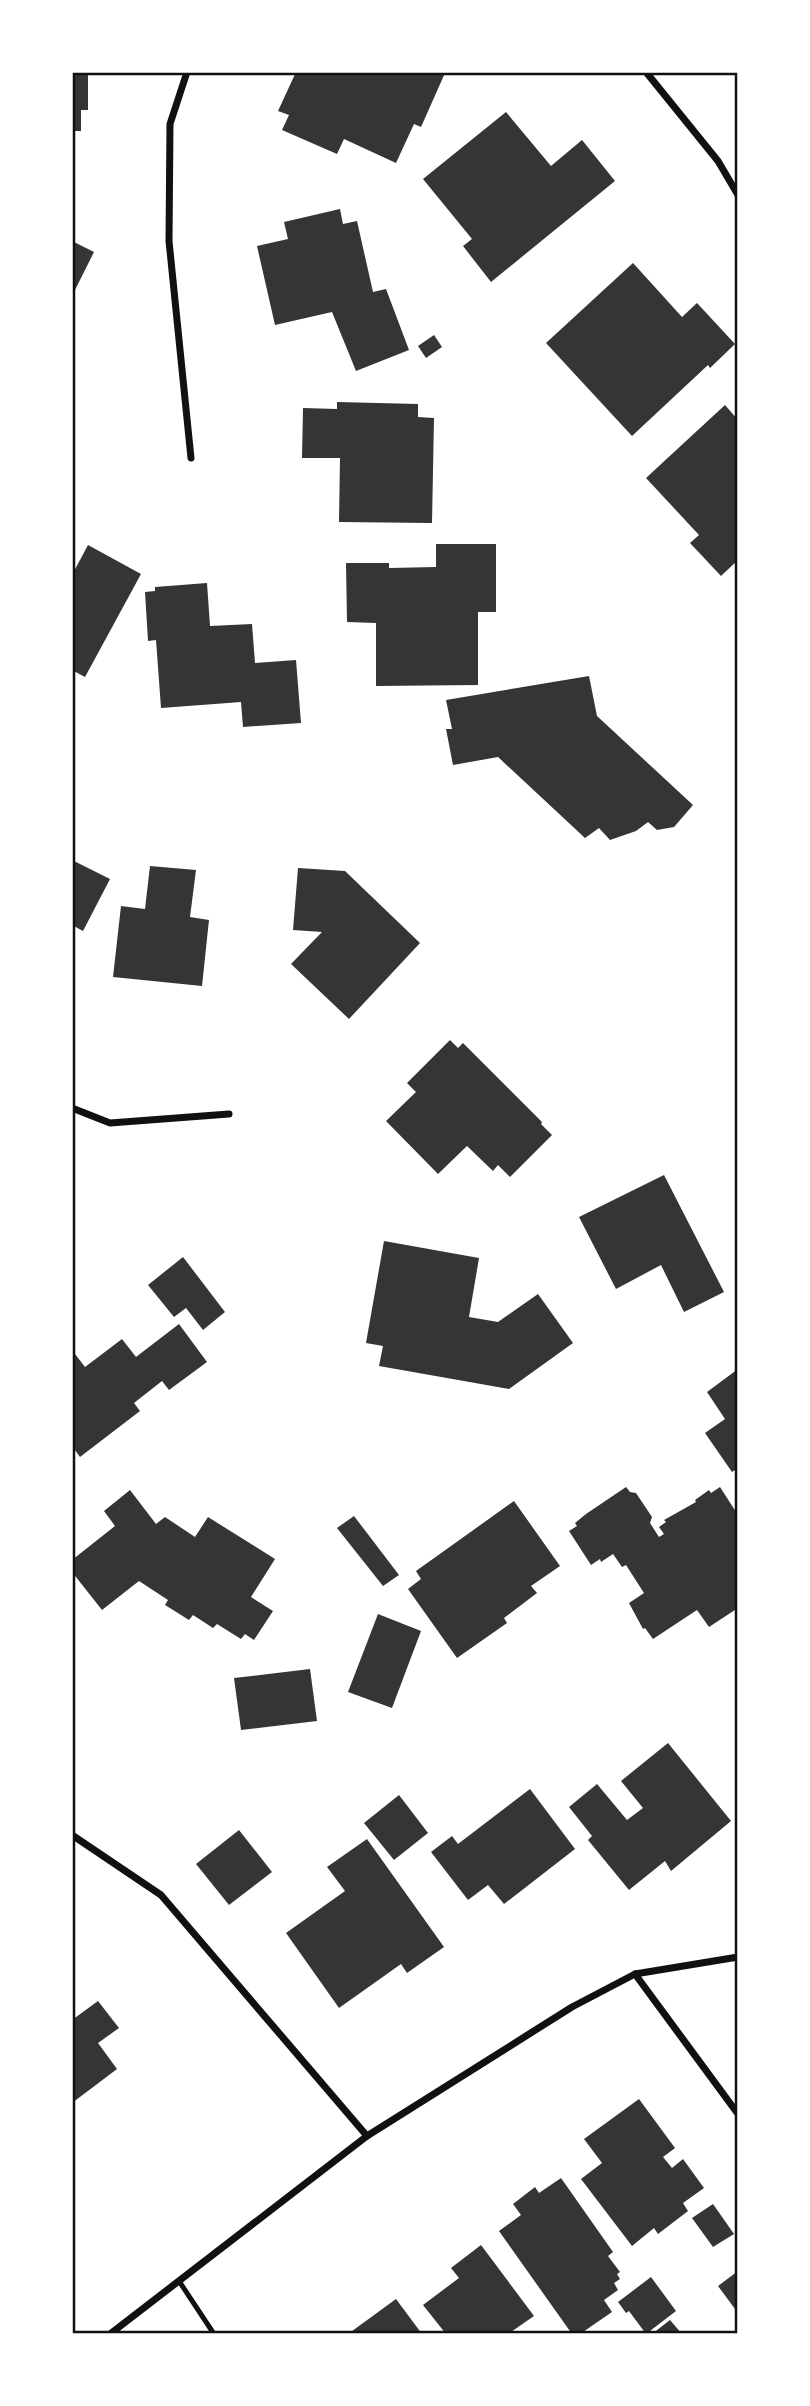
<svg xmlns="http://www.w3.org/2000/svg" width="810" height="2406" viewBox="0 0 810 2406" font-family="'Alegreya Sans',sans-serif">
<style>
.building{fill:#353535}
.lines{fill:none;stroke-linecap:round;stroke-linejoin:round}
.service{stroke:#111;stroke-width:5}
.minor{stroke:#111;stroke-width:7}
.neatline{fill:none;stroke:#111;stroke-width:2.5}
</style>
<rect width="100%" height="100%" fill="#fff"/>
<g class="building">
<path d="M 72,72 L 88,72 L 88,110 L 81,110 L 81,131 L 72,131 Z"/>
<path d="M 296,72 L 442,72 L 445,73 L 421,127 L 414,124 L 396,163 L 344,139 L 337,154 L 282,130 L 289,115 L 278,111 Z"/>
<path d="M 506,112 L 551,166 L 582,140 L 615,181 L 491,282 L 463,246 L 472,239 L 423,179 Z"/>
<path d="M 340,209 L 343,224 L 357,221 L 373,292 L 386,289 L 409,350 L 356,371 L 332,312 L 275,325 L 257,246 L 288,239 L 284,222 Z"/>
<path d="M 72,241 L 94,252 L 72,296 Z"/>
<path d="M 633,263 L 682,317 L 697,303 L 735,344 L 710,368 L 708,365 L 632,436 L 546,343 Z"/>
<path d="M 434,335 L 442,347 L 426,358 L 418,346 Z"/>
<path d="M 337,402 L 418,404 L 418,417 L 434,418 L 432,523 L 339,522 L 340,458 L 302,458 L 303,408 L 337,409 Z"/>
<path d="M 725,405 L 738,420 L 738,560 L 721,576 L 690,543 L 699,535 L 646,478 Z"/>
<path d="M 436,544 L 496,544 L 496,612 L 478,612 L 478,685 L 376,686 L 376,623 L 347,622 L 346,563 L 389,563 L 389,568 L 436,567 Z"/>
<path d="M 88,545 L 141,574 L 85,677 L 72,670 L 72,575 Z"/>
<path d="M 207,583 L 210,626 L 252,624 L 255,663 L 296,660 L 301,723 L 243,727 L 241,702 L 161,708 L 156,640 L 148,641 L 145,592 L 155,591 L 155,587 Z"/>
<path d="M 589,676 L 597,716 L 693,805 L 674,827 L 657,830 L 648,822 L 636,831 L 610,840 L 599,828 L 585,838 L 498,757 L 453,765 L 446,729 L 452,729 L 446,700 Z"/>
<path d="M 72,860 L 110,879 L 83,931 L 72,925 Z"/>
<path d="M 150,866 L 196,870 L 190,917 L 209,920 L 202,986 L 113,977 L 121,906 L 145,909 Z"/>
<path d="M 298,868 L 345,871 L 420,943 L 349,1019 L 291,964 L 322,932 L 293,930 Z"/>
<path d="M 450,1040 L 458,1048 L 463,1043 L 542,1122 L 541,1124 L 552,1135 L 510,1177 L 498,1165 L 493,1171 L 467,1146 L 438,1174 L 386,1121 L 416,1092 L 407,1083 Z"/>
<path d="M 664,1175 L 724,1292 L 684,1312 L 661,1265 L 616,1289 L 579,1217 Z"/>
<path d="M 384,1241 L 479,1258 L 469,1317 L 498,1322 L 538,1294 L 573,1343 L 509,1389 L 379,1366 L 383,1346 L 366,1343 Z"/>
<path d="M 183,1257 L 225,1312 L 203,1330 L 186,1308 L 174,1317 L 148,1285 Z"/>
<path d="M 179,1324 L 207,1362 L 169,1390 L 162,1381 L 134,1403 L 140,1411 L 80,1457 L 72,1446 L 72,1350 L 85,1367 L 122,1339 L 136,1357 Z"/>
<path d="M 738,1369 L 738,1468 L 732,1472 L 705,1433 L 725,1419 L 707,1392 Z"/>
<path d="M 626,1487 L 630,1492 L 636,1493 L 652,1517 L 650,1523 L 659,1537 L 664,1534 L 659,1527 L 666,1522 L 664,1520 L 696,1502 L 695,1500 L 709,1490 L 711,1493 L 720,1487 L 738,1515 L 738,1608 L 709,1627 L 697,1610 L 653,1639 L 645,1628 L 643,1629 L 629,1603 L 644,1593 L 626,1565 L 622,1567 L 613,1554 L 601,1562 L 600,1559 L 591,1565 L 569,1531 L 577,1526 L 575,1523 L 586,1514 Z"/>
<path d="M 130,1490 L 156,1524 L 165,1517 L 195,1537 L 208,1517 L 275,1559 L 251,1597 L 273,1611 L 254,1640 L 245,1634 L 241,1639 L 217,1624 L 213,1628 L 193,1615 L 189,1620 L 165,1605 L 168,1600 L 139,1581 L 102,1610 L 72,1572 L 72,1560 L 115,1526 L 104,1511 Z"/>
<path d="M 514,1501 L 560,1566 L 531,1586 L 537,1593 L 504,1618 L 507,1623 L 457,1658 L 408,1589 L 421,1579 L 416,1571 Z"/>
<path d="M 354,1516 L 399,1575 L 383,1586 L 337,1528 Z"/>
<path d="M 378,1614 L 421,1631 L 392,1708 L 348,1692 Z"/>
<path d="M 310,1669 L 317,1721 L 241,1730 L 234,1678 Z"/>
<path d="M 668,1743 L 731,1821 L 671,1871 L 665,1861 L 629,1890 L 588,1840 L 592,1836 L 569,1807 L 597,1784 L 627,1820 L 643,1808 L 621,1781 Z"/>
<path d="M 530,1789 L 575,1849 L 504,1904 L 488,1885 L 468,1900 L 431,1852 L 452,1836 L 458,1844 Z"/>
<path d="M 399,1795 L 428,1833 L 394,1860 L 364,1823 Z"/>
<path d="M 239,1830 L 272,1872 L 229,1905 L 196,1864 Z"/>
<path d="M 367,1839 L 444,1947 L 407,1973 L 401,1964 L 339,2008 L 286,1933 L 345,1891 L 327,1867 Z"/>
<path d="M 98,2001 L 119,2028 L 98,2043 L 117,2069 L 72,2103 L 72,2020 Z"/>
<path d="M 639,2099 L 675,2148 L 663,2157 L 672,2168 L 683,2159 L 704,2188 L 683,2203 L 688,2211 L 658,2234 L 654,2228 L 632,2246 L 581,2179 L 602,2163 L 584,2139 Z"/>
<path d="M 561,2178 L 613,2252 L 608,2256 L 620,2272 L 617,2274 L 620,2279 L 614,2283 L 618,2290 L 604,2300 L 612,2312 L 580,2334 L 572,2334 L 499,2231 L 521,2215 L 513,2204 L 535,2187 L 539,2193 Z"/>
<path d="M 713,2204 L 734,2234 L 713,2247 L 692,2218 Z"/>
<path d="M 481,2245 L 534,2316 L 508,2334 L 446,2334 L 423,2305 L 459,2278 L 451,2268 Z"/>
<path d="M 738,2271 L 738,2313 L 718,2286 Z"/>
<path d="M 651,2277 L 676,2311 L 646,2334 L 629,2311 L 626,2313 L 618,2302 Z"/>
<path d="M 396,2299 L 422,2334 L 348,2334 Z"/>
<path d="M 670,2320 L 682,2334 L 652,2334 Z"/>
</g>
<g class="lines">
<path class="service" d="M 179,2281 L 214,2334"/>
<g class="minor">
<path d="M 187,72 L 170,124 L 169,241 L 191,458"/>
<path d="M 646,72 L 718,161 L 738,195"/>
<path d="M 72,1108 L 110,1123 L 229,1114"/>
<path d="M 72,1835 L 161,1895 L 367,2136"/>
<path d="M 635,1974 L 738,2114"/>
<path d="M 110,2334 L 367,2136 L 572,2007 L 635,1974 L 738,1957"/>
</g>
</g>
<rect width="810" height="2406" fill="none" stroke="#ffffff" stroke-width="147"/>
<rect x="74" y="74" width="662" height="2258" class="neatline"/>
</svg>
